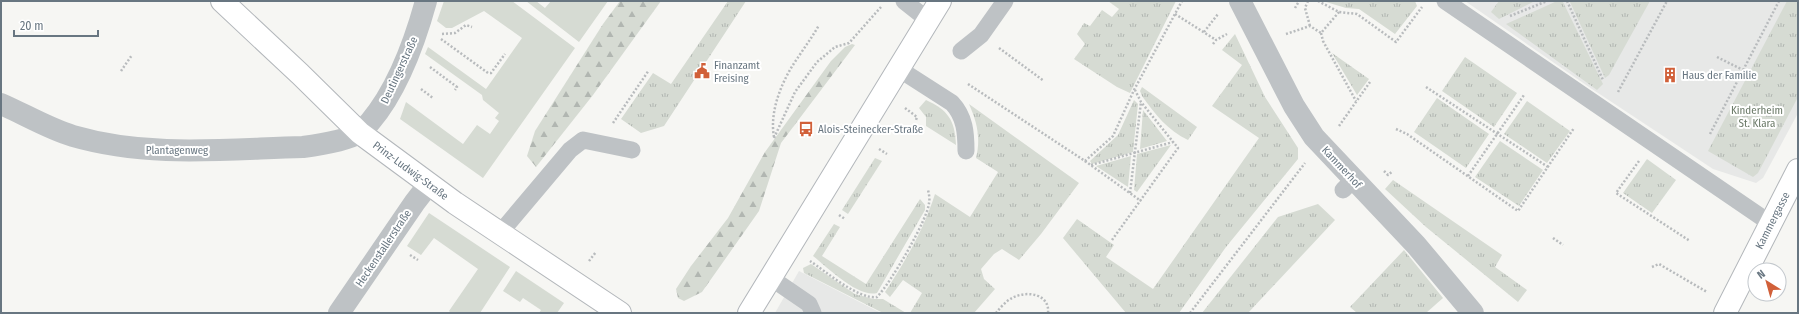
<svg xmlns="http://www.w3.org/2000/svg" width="1799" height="314" viewBox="0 0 1799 314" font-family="'Fira Sans Condensed',sans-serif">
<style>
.built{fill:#e7e8e7}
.grass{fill:url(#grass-tufts)}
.forest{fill:url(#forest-firs)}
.garden{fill:#d6dbd3}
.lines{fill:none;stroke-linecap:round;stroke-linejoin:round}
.secondary-casing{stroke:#b3b7bb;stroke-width:24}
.path{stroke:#b8bbbd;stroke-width:2.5;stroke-dasharray:2 2;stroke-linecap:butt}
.lane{stroke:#bec2c5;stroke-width:17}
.street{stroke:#bec2c5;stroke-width:22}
.secondary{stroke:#fff;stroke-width:22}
.labels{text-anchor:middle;stroke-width:4;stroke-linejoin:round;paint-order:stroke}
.poi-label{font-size:11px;fill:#687681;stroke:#fff;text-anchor:start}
.street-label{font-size:11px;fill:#687681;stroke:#fff}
.park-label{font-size:11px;fill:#6a7967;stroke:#fff}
</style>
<defs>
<pattern id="grass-tufts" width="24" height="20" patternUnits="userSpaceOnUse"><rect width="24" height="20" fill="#d6dbd3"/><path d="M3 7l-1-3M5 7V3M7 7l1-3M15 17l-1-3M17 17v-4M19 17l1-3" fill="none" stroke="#b1b6b1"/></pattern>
<pattern id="forest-firs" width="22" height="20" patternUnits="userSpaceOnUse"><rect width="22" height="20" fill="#d6dbd3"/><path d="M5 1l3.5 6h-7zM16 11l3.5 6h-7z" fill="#b1b6b1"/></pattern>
</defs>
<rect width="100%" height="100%" fill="#f6f6f3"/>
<g class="built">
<path d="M 1465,1 L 1798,1 L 1798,113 L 1763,178 L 1756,183 L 1713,169 L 1589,87 Z"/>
<path d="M 799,271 L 881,313 L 775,313 Z"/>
</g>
<g class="grass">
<path d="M 728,1 L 746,1 L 664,126 L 641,133 L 621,119 L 653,73 L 671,84 Z"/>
<path d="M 1108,1 L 1176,1 L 1130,93 L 1117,87 L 1074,59 L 1085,44 L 1077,34 L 1084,23 L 1090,26 L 1102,10 L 1112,17 L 1119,9 Z"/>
<path d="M 1415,1 L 1417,6 L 1395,34 L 1359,9 L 1346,8 L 1326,2 Z"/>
<path d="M 1499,1 L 1535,1 L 1499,19 L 1491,12 Z"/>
<path d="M 1557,1 L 1563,2 L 1603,84 L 1597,90 L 1506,24 Z"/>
<path d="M 1587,1 L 1650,1 L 1609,75 L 1605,78 L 1570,2 Z"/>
<path d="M 1787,1 L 1798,1 L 1798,97 L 1758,173 L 1753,177 L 1708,151 Z"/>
<path d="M 1235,34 L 1265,97 L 1298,148 L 1298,159 L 1226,247 L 1179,313 L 1126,313 L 1063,238 L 1077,219 L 1114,245 L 1106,257 L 1153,289 L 1259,138 L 1212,106 L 1242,65 L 1222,50 Z"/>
<path d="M 1332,53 L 1369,79 L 1357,95 Z"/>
<path d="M 1465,57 L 1517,93 L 1494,127 L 1442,91 Z"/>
<path d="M 1142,87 L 1197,127 L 1188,140 C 1168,131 1155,114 1142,96 L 1140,91 Z"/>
<path d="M 1437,98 L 1489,134 L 1466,168 L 1414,132 Z"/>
<path d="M 926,100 C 948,110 955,120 956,145 L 926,126 L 926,117 L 919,108 Z"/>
<path d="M 1134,100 L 1138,104 L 1133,152 L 1092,164 L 1090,161 L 1118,135 Z"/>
<path d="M 1527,101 L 1570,131 L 1547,163 L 1504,134 Z"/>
<path d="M 969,104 L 1079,183 L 1041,234 L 1019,260 L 1002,249 L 994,254 L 981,269 L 984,279 L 995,289 L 974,313 L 910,313 L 922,293 L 903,280 L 890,297 L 885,292 C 906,260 923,231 935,194 L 970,217 L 998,172 L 976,158 C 981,138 977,122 969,104 Z"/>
<path d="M 1143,110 L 1167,141 L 1140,149 Z"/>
<path d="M 1500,141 L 1543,170 L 1519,206 L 1475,177 Z"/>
<path d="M 1171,145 L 1137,192 L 1134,190 L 1137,154 Z"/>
<path d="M 1131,156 L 1128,187 L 1096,166 Z"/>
<path d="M 875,158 L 882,161 L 848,214 L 842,210 Z"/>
<path d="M 1647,159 L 1676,180 L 1652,213 L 1623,193 Z"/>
<path d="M 1393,180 L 1502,255 L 1495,267 L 1527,290 L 1518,302 L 1426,227 L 1385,189 Z"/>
<path d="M 920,199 L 925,205 L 925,210 L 877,293 C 858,298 827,267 813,256 L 834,224 L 840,227 L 822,256 L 866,284 Z"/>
<path d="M 1318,204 L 1335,220 L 1248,313 L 1202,313 L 1278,217 Z"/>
<path d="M 1404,250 L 1443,298 L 1426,313 L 1357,313 L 1350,307 Z"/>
<path d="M 811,264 L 855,294 L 873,299 L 883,299 L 906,313 L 883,313 L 804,273 L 803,268 Z"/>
</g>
<g class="forest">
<path d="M 620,1 L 661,1 L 593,95 L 536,167 L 527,156 L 535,131 L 603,24 Z"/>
<path d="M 852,44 L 855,45 L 781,143 L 759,211 L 702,292 L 684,301 L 678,298 L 676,289 L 691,266 L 728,218 L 765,152 L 831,61 L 845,47 Z"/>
</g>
<g class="garden">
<path d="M 444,1 L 512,1 L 575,48 L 483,178 L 400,119 L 406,102 L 463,144 L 477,125 L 490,134 L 499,121 L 495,118 L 499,113 L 483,100 L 482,95 L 425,54 L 428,47 L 486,89 L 522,38 L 484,11 L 452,28 L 446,28 L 437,21 Z"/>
<path d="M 526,1 L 536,1 L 545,8 L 551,1 L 608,1 L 579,42 Z"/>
<path d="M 429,213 L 510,267 L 480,313 L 451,313 L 449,311 L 478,269 L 434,238 L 421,255 L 407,246 Z"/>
<path d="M 516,271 L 564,303 L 557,313 L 539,313 L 541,310 L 523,298 L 520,302 L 503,291 Z"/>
</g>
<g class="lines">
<defs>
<g id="secondary">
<path id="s1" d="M 222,1 L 300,74 L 360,133 L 455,203 L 620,313"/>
<path d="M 749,313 L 940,1"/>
<path id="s2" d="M 1725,313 L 1798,170"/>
</g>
</defs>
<use href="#secondary" class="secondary-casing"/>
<g class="path">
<path d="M 1308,1 L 1305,8 L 1310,26"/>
<path d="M 1318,1 L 1339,12 L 1357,14 L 1396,42 L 1422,7"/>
<path d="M 1567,1 L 1603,80"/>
<path d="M 1295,8 L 1299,1"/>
<path d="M 1175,14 L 1216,40"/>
<path d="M 1510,16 L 1547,1"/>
<path d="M 1204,32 L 1218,14"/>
<path d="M 1321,33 L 1323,41 L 1356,101"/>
<path d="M 442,34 L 455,33 L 466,25 L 472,27"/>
<path d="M 1286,34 L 1310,26 L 1321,33 L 1339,12"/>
<path d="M 441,39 L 488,73 L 491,73 L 505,54"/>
<path d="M 1213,44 L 1216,40 L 1227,34"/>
<path d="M 999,48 L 1044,81"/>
<path d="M 1717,57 L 1743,70"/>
<path d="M 430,67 L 457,87 L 455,90"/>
<path d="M 121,71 L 132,55"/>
<path d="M 968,84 L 1085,161 L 1113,136 L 1134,90 L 1182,1"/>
<path d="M 1426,87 L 1548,167"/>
<path d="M 421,89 L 433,98"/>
<path d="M 1618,92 L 1667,1"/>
<path d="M 905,108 L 917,117 L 916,120"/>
<path d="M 613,123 L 649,70"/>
<path d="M 1339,126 L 1370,82"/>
<path d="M 1396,129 L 1407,134 L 1518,211 L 1574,128"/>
<path d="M 1710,134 L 1779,1"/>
<path d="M 774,137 C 769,110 783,78 799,56 C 806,45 813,36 819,25"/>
<path d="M 774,138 L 795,92 L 817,62 L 835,47 L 849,43 L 881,7"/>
<path d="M 879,149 L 887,154"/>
<path d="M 1085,161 L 1141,201"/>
<path d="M 1639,161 L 1616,193 L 1690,241"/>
<path d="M 1091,165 L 1173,142"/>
<path d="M 1384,171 L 1388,175 L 1393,171"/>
<path d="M 1468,176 L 1524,95"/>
<path d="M 1130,193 L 1141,102"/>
<path d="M 839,215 L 845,219"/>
<path d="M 1553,238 L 1563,245"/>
<path d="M 1112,240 L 1178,148 L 1141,102 L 1135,90"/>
<path d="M 410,255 L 418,260"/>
<path d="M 589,261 L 596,252"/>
<path d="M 810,261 C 825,271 859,300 877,297 C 890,284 928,219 929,203 C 930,199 929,194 928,190"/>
<path d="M 1652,267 L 1659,264 L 1707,292"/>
<path d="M 996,313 C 1000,308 1006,301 1012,298 C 1027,290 1050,294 1048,313"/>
<path d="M 1190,313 L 1305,163"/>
</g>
<g class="lane">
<path d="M 904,1 L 928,20"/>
<path d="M 1445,1 L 1770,223"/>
<path d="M 961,51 L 981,35 L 1005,1"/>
<path d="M 899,69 L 952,103 C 965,117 966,133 966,151"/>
<path d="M 1343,190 L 1353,180"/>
<path d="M 500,233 L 570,150 L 583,140 L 632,150"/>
<path d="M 771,278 L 809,304 L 813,313"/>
</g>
<g class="street">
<path d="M 1240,1 L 1294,106 L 1314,137 L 1416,245 L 1473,313"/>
<path d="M 1,104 C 24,114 49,129 73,136 C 149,158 226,149 303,147 C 318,145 347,140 359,133 C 363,131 367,125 370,122 C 397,90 415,41 426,1"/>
<path d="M 339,313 L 415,202 L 429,184"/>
</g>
<use href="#secondary" class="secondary"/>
</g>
<defs>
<symbol id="civic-bare" viewBox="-9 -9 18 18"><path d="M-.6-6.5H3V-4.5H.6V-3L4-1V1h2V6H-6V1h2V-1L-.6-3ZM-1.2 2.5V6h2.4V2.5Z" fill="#d16039" stroke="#fff" stroke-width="2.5" paint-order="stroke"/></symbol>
<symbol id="building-bare" viewBox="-9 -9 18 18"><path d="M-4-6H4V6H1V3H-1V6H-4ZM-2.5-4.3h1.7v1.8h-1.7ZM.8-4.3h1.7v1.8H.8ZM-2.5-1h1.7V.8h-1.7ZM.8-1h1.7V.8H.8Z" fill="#d16039" stroke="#fff" stroke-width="2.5" paint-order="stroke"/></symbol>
<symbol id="bus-bare" viewBox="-9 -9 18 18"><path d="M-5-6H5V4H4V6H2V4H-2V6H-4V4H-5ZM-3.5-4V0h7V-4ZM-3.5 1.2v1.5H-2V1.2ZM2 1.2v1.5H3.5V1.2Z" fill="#d16039" stroke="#fff" stroke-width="2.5" paint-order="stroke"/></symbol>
</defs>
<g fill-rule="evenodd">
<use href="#civic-bare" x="691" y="60" width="22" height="22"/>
<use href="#building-bare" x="1659" y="64" width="22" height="22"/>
<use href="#bus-bare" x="795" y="118" width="22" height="22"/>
</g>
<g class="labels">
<g class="poi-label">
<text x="714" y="69">Finanzamt<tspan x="714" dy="13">Freising</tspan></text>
<text x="1682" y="79">Haus der Familie</text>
<text x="818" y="133">Alois-Steinecker-Straße</text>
</g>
<g class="street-label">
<text transform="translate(399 70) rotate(-65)" y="4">Deutingerstraße</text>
<text x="177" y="154">Plantagenweg</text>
<text transform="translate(1342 167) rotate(47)" y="4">Kammerhof</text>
<text dy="4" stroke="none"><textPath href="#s1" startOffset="254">Prinz-Ludwig-Straße</textPath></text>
<text dy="4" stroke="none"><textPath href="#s2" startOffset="104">Kammergasse</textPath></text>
<text transform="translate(383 248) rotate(-56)" y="4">Heckenstallerstraße</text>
</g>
<g class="park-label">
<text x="1757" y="114">Kinderheim<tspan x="1757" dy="13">St. Klara</tspan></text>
</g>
</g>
<rect width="1799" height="314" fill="none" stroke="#687681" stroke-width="4"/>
<g transform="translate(1767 282) rotate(323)"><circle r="19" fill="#ffffff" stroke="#c3c8cd"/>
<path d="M0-3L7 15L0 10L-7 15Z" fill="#d16039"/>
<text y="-6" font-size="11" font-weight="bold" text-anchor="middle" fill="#687681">N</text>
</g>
<path d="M14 30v6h84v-6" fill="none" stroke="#687681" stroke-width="2"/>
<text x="20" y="30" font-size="12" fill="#687681" stroke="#ffffff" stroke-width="3" paint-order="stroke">20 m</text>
</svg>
